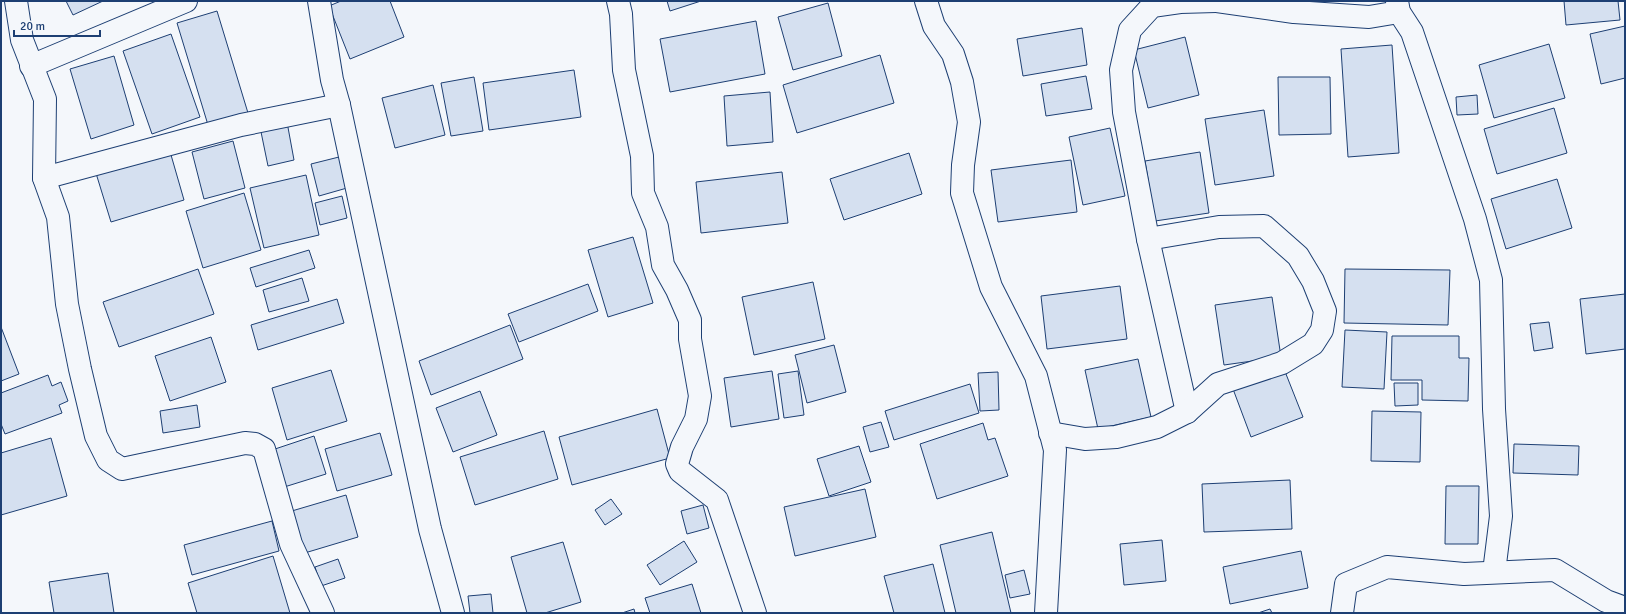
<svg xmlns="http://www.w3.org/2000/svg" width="1626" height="614" viewBox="0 0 1626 614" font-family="Signika,sans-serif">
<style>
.building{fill:#d5e0f0;stroke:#1d3f73}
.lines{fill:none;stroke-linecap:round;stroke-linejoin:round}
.minor-casing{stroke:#1d3f73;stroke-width:24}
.minor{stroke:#f4f7fb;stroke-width:22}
</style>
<rect width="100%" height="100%" fill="#f4f7fb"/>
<g class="building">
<path d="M 66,1 L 103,1 L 73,15 Z"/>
<path d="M 341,1 L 390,1 L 404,37 L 350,59 L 329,6 Z"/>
<path d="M 667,1 L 701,1 L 670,11 Z"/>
<path d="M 1564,1 L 1618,1 L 1620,20 L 1566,25 Z"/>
<path d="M 828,3 L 842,56 L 793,70 L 778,17 Z"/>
<path d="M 217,11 L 248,113 L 208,125 L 177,23 Z"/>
<path d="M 756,21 L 765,74 L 670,92 L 660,39 Z"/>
<path d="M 1625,26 L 1625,78 L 1601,84 L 1590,34 Z"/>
<path d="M 1082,28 L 1087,65 L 1023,76 L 1017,39 Z"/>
<path d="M 171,34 L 200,117 L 152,134 L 123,51 Z"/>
<path d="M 1185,37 L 1199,95 L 1148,108 L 1134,50 Z"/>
<path d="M 1549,44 L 1565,98 L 1494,118 L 1479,65 Z"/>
<path d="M 1392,45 L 1399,153 L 1348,157 L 1341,49 Z"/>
<path d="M 880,55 L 894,103 L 797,133 L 783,85 Z"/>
<path d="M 114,56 L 134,125 L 91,139 L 70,69 Z"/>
<path d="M 574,70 L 581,117 L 489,130 L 483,83 Z"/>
<path d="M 1086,76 L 1092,109 L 1046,116 L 1041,84 Z"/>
<path d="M 474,77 L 483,131 L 451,136 L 441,83 Z"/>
<path d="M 1278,77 L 1330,77 L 1331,134 L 1279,135 Z"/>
<path d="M 433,85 L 445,135 L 395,148 L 382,98 Z"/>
<path d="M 770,92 L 773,142 L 727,146 L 724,96 Z"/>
<path d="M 1477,95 L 1478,114 L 1457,115 L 1456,97 Z"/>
<path d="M 1554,108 L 1567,153 L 1497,174 L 1484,129 Z"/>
<path d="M 1264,110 L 1274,176 L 1215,185 L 1205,119 Z"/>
<path d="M 287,122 L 294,160 L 268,166 L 260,127 Z"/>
<path d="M 1110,128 L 1125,196 L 1083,205 L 1069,137 Z"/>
<path d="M 233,141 L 245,188 L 204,199 L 192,152 Z"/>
<path d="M 169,148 L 184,200 L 111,222 L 95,170 Z"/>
<path d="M 1200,152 L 1209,213 L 1155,221 L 1145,161 Z"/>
<path d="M 909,153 L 922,194 L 844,220 L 830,179 Z"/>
<path d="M 339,157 L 347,188 L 319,196 L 311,164 Z"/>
<path d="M 1071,160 L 1077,212 L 998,222 L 991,170 Z"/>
<path d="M 782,172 L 788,223 L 701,233 L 696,182 Z"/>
<path d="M 306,175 L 319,235 L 264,248 L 250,188 Z"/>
<path d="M 1557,179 L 1572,228 L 1506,249 L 1491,199 Z"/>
<path d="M 244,193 L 261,250 L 203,268 L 186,211 Z"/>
<path d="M 342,196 L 347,218 L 320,225 L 315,203 Z"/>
<path d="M 633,237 L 653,303 L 608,317 L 588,250 Z"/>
<path d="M 309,250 L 315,268 L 256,287 L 250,268 Z"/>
<path d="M 198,269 L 214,314 L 119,347 L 103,302 Z"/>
<path d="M 1345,269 L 1450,270 L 1448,325 L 1344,323 Z"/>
<path d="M 302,278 L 309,301 L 269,312 L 263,290 Z"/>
<path d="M 813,282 L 825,339 L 754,355 L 742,297 Z"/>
<path d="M 588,284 L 598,311 L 519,342 L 508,314 Z"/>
<path d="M 1120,286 L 1127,339 L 1047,349 L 1041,296 Z"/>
<path d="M 1625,294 L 1625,349 L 1586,354 L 1580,299 Z"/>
<path d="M 1272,297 L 1281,357 L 1224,365 L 1215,305 Z"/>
<path d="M 337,299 L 344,323 L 258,350 L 251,325 Z"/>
<path d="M 1549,322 L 1553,348 L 1534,351 L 1530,324 Z"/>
<path d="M 510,325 L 523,359 L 431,395 L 419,361 Z"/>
<path d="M 1,327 L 19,374 L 1,381 Z"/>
<path d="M 1345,330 L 1387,332 L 1384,389 L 1342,387 Z"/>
<path d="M 1392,336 L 1459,336 L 1459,358 L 1469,358 L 1468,401 L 1422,400 L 1422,380 L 1391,380 Z"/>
<path d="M 211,337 L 226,382 L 170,401 L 155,356 Z"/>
<path d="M 834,345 L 846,392 L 807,403 L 795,355 Z"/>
<path d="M 1138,359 L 1151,417 L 1098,429 L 1085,370 Z"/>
<path d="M 1284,369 L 1303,417 L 1251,437 L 1233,389 Z"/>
<path d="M 331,370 L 347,421 L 287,440 L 272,388 Z"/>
<path d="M 772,371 L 779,419 L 731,427 L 724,378 Z"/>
<path d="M 798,371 L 804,415 L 784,418 L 778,374 Z"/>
<path d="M 998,372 L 999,410 L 980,411 L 978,373 Z"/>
<path d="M 48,375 L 52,386 L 61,382 L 68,401 L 59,405 L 62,413 L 5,434 L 1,424 L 1,393 Z"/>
<path d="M 1394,383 L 1418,383 L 1418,405 L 1395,406 Z"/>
<path d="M 970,384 L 979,413 L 894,440 L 885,411 Z"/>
<path d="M 480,391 L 497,435 L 453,452 L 436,408 Z"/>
<path d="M 197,405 L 200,427 L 163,433 L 160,411 Z"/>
<path d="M 657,409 L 670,458 L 572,485 L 559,437 Z"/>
<path d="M 1372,411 L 1421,412 L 1420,462 L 1371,461 Z"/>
<path d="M 881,422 L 889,447 L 870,452 L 863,427 Z"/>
<path d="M 983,423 L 988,440 L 995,438 L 1008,476 L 937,499 L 920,444 Z"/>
<path d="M 544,431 L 558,479 L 475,505 L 460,457 Z"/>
<path d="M 380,433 L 392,475 L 337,491 L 325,449 Z"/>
<path d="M 314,436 L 326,474 L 281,488 L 269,451 Z"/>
<path d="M 51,438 L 67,496 L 1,515 L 1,453 Z"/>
<path d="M 1514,444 L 1579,446 L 1578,475 L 1513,473 Z"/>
<path d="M 859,446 L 871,482 L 829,496 L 817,459 Z"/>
<path d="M 1290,480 L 1292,529 L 1204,532 L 1202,484 Z"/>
<path d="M 1446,486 L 1479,486 L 1478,544 L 1445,544 Z"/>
<path d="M 865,489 L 876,537 L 795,556 L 784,507 Z"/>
<path d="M 346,495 L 358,537 L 298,555 L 285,513 Z"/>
<path d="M 611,499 L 622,514 L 605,525 L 595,510 Z"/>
<path d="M 703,505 L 709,528 L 687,534 L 681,511 Z"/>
<path d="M 272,521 L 279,551 L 192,575 L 184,545 Z"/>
<path d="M 992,532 L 1011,613 L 956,613 L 940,545 Z"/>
<path d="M 1162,540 L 1166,581 L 1124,585 L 1120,544 Z"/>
<path d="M 684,541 L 697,562 L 660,585 L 647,565 Z"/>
<path d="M 563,542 L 581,602 L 545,613 L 527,613 L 511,557 Z"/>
<path d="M 1301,551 L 1308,588 L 1230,604 L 1223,567 Z"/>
<path d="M 273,556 L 290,613 L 197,613 L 188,583 Z"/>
<path d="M 338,559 L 345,578 L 321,586 L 315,567 Z"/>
<path d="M 933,564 L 945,613 L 894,613 L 884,576 Z"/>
<path d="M 1024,570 L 1030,594 L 1010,598 L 1005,575 Z"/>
<path d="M 108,573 L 114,613 L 54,613 L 49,582 Z"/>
<path d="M 692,584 L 701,613 L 650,613 L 645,598 Z"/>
<path d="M 491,594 L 493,613 L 470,613 L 468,596 Z"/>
<path d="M 634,609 L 635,613 L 622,613 Z"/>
<path d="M 1270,609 L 1272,613 L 1258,613 Z"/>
</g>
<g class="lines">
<defs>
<g id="minor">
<path d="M 16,1 L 22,40 L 45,99 L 44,178 L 58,217 L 67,304 L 80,369 L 96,436 L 108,460 L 122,469 L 245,443 L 255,444 L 264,449 L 291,544 L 323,613"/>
<path d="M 319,1 L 332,80 L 339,105 L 430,529 L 453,613"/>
<path d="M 618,1 L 621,14 L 624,70 L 642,156 L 643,193 L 657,227 L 663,265 L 677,290 L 690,320 L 690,339 L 700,396 L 696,419 L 682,447 L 677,464 L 680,471 L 717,500 L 755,613"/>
<path d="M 926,1 L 934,26 L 953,54 L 962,82 L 969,122 L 963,165 L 962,193 L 991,287 L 1036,376 L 1055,450 L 1046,613"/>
<path d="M 1217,1 L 1294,12 L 1369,17 L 1399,12"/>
<path d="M 1397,1 L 1399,12 L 1412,32 L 1475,219 L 1491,280 L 1494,409 L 1501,516 L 1494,572"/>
<path d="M 31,66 L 186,1"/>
<path d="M 44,178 L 241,125 L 339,105"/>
<path d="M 1187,412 L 1148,239 L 1124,112 L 1121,70 L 1130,30 L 1152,6 L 1180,2 L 1216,1"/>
<path d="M 1050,433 L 1085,439 L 1116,437 L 1157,427 L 1187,412 L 1218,384 L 1282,363 L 1313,344 L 1322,330 L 1325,311 L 1313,281 L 1298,256 L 1264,226 L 1219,227 L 1148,239"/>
<path d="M 1342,613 L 1346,584 L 1387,567 L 1464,574 L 1555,570 L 1606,601 L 1625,608"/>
</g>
</defs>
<use href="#minor" class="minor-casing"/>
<use href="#minor" class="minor"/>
</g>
<rect width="1626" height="614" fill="none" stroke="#1d3f73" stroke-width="4"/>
<path d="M14 30v6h86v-6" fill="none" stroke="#1d3f73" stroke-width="2"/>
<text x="20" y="30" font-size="12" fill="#1d3f73" stroke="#f4f7fb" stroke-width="3" paint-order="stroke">20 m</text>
</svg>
